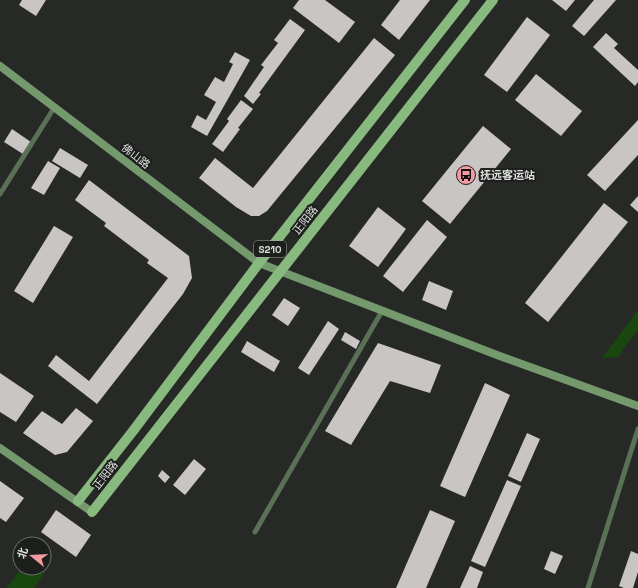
<svg xmlns="http://www.w3.org/2000/svg" width="638" height="588" viewBox="0 0 638 588" font-family="'Space Grotesk','Noto Sans SC',sans-serif">
<style>
.green{fill:#1a4610}
.building{fill:#cac5c5}
.lines{fill:none;stroke-linecap:round;stroke-linejoin:round}
.lane{stroke:#597154;stroke-width:5}
.secondary{stroke:#73996c;stroke-width:8}
.primary{stroke:#88b97e;stroke-width:10}
.labels{text-anchor:middle;stroke-width:4;stroke-linejoin:round;paint-order:stroke}
.shield{fill:#1d1f1d;stroke:#a3a5a3;stroke-width:1}
.shield-label{font-size:10px;font-weight:bold;fill:#dddfdd}
.street-label{font-size:11px;fill:#dddfdd;stroke:#1d1f1d}
.poi-label{font-size:11px;font-weight:bold;fill:#dddfdd;stroke:#1d1f1d;text-anchor:start}
</style>
<rect width="100%" height="100%" fill="#272926"/>
<g class="green">
<path d="M 638,310 L 638,330 L 623,349 L 619,357 L 602,358 Z"/>
<path d="M 21,568 L 39,568 L 45,572 L 34,588 L 7,588 Z"/>
</g>
<g class="building">
<path d="M 22,0 L 46,0 L 36,16 L 19,5 Z"/>
<path d="M 299,0 L 325,0 L 355,22 L 339,43 L 293,8 Z"/>
<path d="M 400,0 L 430,0 L 399,40 L 381,25 Z"/>
<path d="M 552,0 L 575,0 L 566,11 Z"/>
<path d="M 594,0 L 616,0 L 584,36 L 572,26 Z"/>
<path d="M 527,17 L 550,35 L 507,92 L 484,75 Z"/>
<path d="M 290,19 L 305,30 L 259,93 L 261,94 L 253,104 L 244,96 L 264,67 L 261,65 L 278,43 L 274,40 Z"/>
<path d="M 606,33 L 618,44 L 614,48 L 638,70 L 638,82 L 635,86 L 593,47 Z"/>
<path d="M 374,38 L 395,55 L 267,211 L 259,216 L 251,216 L 236,207 L 199,178 L 215,158 L 253,188 Z"/>
<path d="M 235,52 L 250,60 L 207,136 L 191,127 L 197,115 L 206,120 L 216,102 L 204,95 L 215,77 L 224,82 L 233,64 L 229,62 Z"/>
<path d="M 536,74 L 582,111 L 561,136 L 515,100 Z"/>
<path d="M 241,100 L 253,109 L 238,128 L 240,129 L 223,152 L 212,144 L 229,121 L 227,119 Z"/>
<path d="M 638,120 L 638,155 L 605,191 L 587,175 Z"/>
<path d="M 483,126 L 511,149 L 450,224 L 422,201 Z"/>
<path d="M 12,129 L 31,142 L 23,154 L 4,142 Z"/>
<path d="M 60,148 L 88,165 L 80,178 L 52,161 Z"/>
<path d="M 48,161 L 60,168 L 44,195 L 31,188 Z"/>
<path d="M 89,180 L 189,256 L 192,278 L 183,294 L 97,404 L 48,366 L 56,355 L 89,381 L 168,278 L 147,263 L 149,260 L 104,226 L 106,223 L 75,200 Z"/>
<path d="M 638,196 L 638,212 L 630,205 Z"/>
<path d="M 604,203 L 628,222 L 548,322 L 525,303 Z"/>
<path d="M 378,207 L 406,229 L 378,267 L 349,246 Z"/>
<path d="M 427,220 L 447,237 L 403,292 L 383,276 Z"/>
<path d="M 54,226 L 73,237 L 33,303 L 14,291 Z"/>
<path d="M 429,281 L 453,291 L 446,310 L 422,300 Z"/>
<path d="M 284,298 L 300,308 L 288,326 L 272,315 Z"/>
<path d="M 328,321 L 339,329 L 309,375 L 298,368 Z"/>
<path d="M 345,332 L 360,341 L 356,349 L 341,340 Z"/>
<path d="M 247,341 L 280,361 L 274,372 L 241,352 Z"/>
<path d="M 378,343 L 441,365 L 430,393 L 390,381 L 351,445 L 325,431 Z"/>
<path d="M 0,373 L 34,396 L 16,422 L 0,412 Z"/>
<path d="M 485,383 L 510,395 L 465,497 L 440,486 Z"/>
<path d="M 76,408 L 93,421 L 67,452 L 55,455 L 23,433 L 42,411 L 62,424 Z"/>
<path d="M 527,433 L 540,439 L 521,482 L 508,476 Z"/>
<path d="M 194,459 L 206,469 L 185,495 L 173,485 Z"/>
<path d="M 162,470 L 170,477 L 165,483 L 158,476 Z"/>
<path d="M 507,480 L 521,486 L 485,567 L 471,561 Z"/>
<path d="M 0,481 L 24,498 L 6,522 L 0,518 Z"/>
<path d="M 56,510 L 91,535 L 76,557 L 41,532 Z"/>
<path d="M 430,510 L 455,521 L 426,588 L 396,588 Z"/>
<path d="M 551,551 L 563,556 L 555,574 L 544,569 Z"/>
<path d="M 631,551 L 638,554 L 638,572 L 633,588 L 624,588 L 619,586 Z"/>
<path d="M 470,566 L 483,572 L 477,588 L 460,588 Z"/>
</g>
<g class="lines">
<g class="lane">
<path d="M 0,194 L 54,108"/>
<path d="M 255,532 L 382,311"/>
<path d="M 588,588 L 638,429"/>
</g>
<g class="secondary">
<path d="M 0,66 L 259,263 L 497,355 L 638,406"/>
<path d="M 0,448 L 92,512"/>
</g>
<g class="primary">
<path d="M 78,501 L 133,431 L 259,263 L 465,0"/>
<path d="M 92,512 L 493,0"/>
</g>
</g>
<defs>
<symbol id="bus-disc" viewBox="-11 -11 22 22"><circle r="9.5" fill="#f49aa2" stroke="#1d1f1d"/><path d="M-5-6H5V4H4V6H2V4H-2V6H-4V4H-5ZM-3.5-4V0h7V-4ZM-3.5 1.2v1.5H-2V1.2ZM2 1.2v1.5H3.5V1.2Z" fill="#111"/></symbol>
</defs>
<g fill-rule="evenodd">
<use href="#bus-disc" x="455" y="164" width="22" height="22"/>
</g>
<g class="labels">
<rect class="shield" x="254" y="241" width="32" height="16" rx="3"/>
<g class="shield-label">
<text x="270" y="253">S210</text>
</g>
<g class="street-label">
<text transform="translate(136 156) rotate(38)" y="4">佛山路</text>
<text transform="translate(305 220) rotate(-52)" y="4">正阳路</text>
<text transform="translate(105 475) rotate(-52)" y="4">正阳路</text>
</g>
<g class="poi-label">
<text x="480" y="179">抚远客运站</text>
</g>
</g>
<g transform="translate(32 556) rotate(288)"><circle r="19" fill="#1d1f1d" stroke="#6a6c6a"/>
<path d="M0-3L7 15L0 10L-7 15Z" fill="#f49aa2"/>
<text y="-6" font-size="11" font-weight="bold" text-anchor="middle" fill="#dddfdd">北</text>
</g>
</svg>
